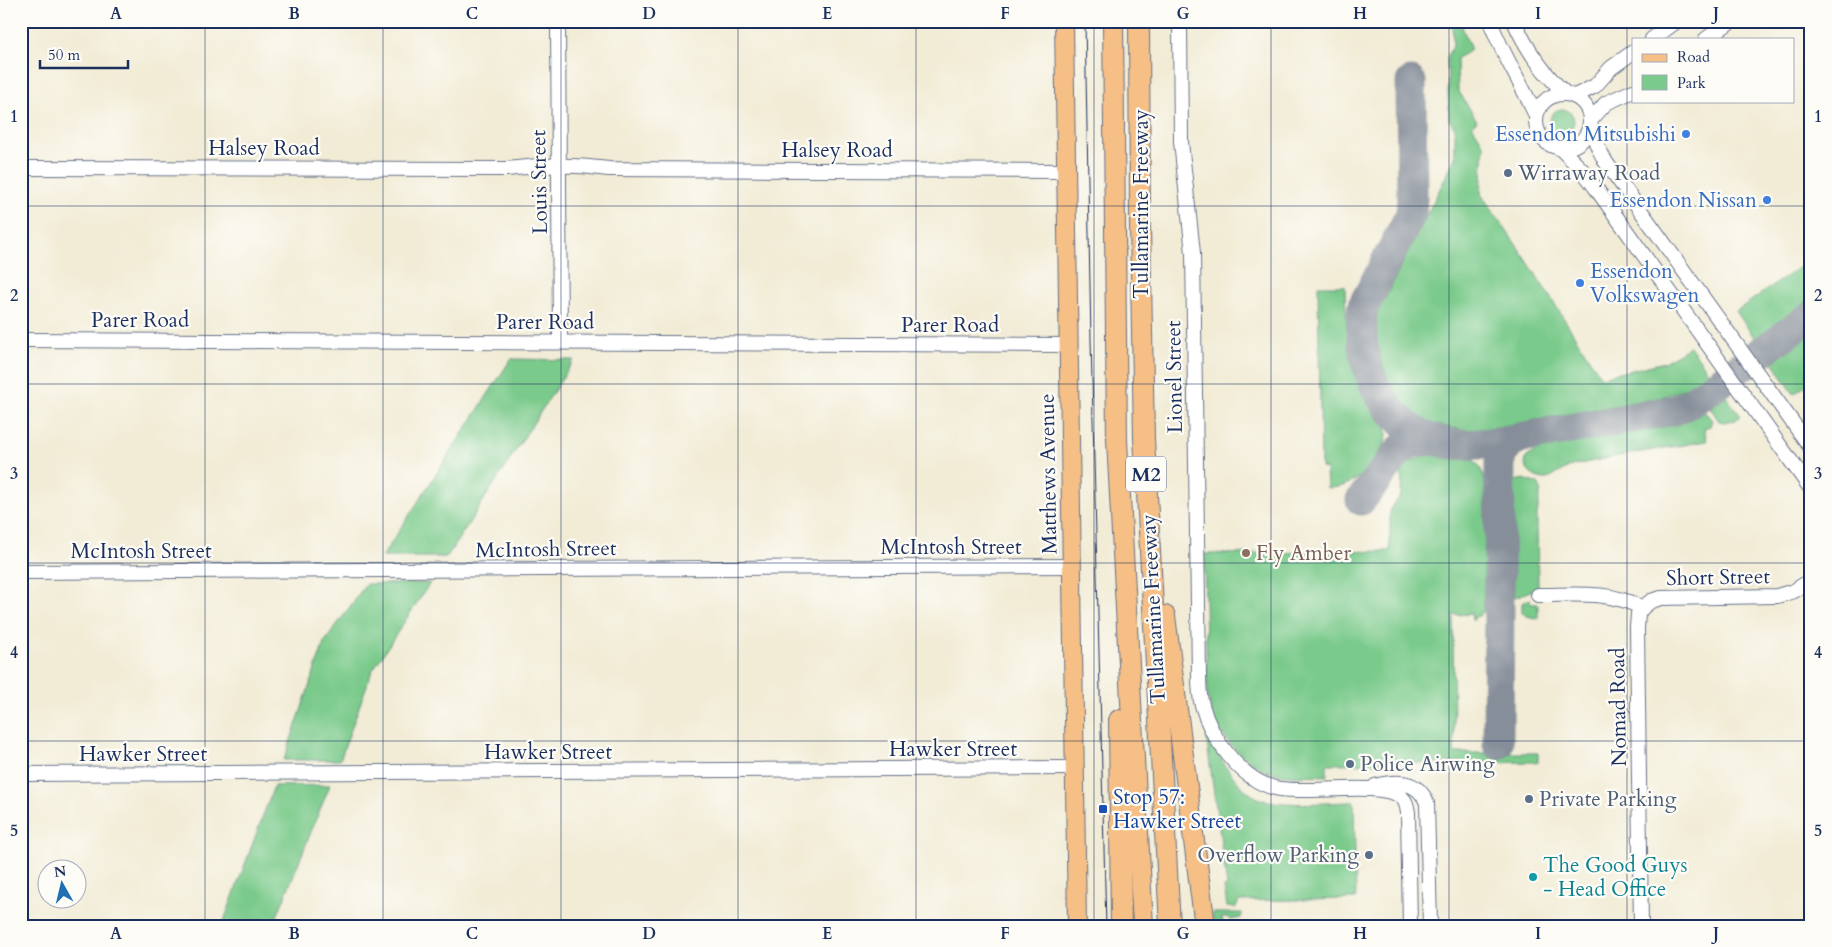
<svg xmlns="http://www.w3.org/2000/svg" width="1832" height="947" viewBox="0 0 1832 947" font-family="Cardo,serif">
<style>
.green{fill:#7aca8b;stroke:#4a7c74}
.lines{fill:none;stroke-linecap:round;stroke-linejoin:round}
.taxiway{stroke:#868e9a;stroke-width:31}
.minor-casing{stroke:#667188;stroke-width:16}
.major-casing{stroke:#667188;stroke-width:20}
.highway-casing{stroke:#667188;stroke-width:22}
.minor{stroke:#fff;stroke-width:14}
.major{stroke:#f5bf86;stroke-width:18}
.highway{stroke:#f5bf86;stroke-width:20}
.tram{stroke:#1b2f5e;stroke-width:1}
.grid{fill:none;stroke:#1b2f5e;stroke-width:1;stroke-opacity:0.55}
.shop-dot{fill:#3f7fe0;stroke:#fdfcf7;stroke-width:2}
.service-dot{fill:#5c6f8a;stroke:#fdfcf7;stroke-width:2}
.education-dot{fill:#8d6e63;stroke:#fdfcf7;stroke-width:2}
.transit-dot{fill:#1a4fb4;stroke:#fdfcf7;stroke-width:2}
.culture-dot{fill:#0f9aa8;stroke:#fdfcf7;stroke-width:2}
.labels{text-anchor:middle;stroke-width:4.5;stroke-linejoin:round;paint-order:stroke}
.shield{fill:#fdfcf7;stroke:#5f6c8c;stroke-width:1}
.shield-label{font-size:20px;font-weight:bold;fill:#1b2f5e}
.shop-label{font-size:21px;fill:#366cbe;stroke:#fdfcf7;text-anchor:end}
.street-label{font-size:21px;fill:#1b2f5e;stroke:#fdfcf7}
.service-label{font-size:21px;fill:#4e5e75;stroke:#fdfcf7;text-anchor:start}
.education-label{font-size:21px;fill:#785e54;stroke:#fdfcf7;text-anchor:start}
.transit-label{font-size:21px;fill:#164399;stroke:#fdfcf7;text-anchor:start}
.culture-label{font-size:21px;fill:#0d838f;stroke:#fdfcf7;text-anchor:start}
.neatline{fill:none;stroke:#1b2f5e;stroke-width:2}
.grid-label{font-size:16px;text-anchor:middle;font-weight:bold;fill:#1b2f5e}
</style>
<rect width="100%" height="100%" fill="#fdfcf7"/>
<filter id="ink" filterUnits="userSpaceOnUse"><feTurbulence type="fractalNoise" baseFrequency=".02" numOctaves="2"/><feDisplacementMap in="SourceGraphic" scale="10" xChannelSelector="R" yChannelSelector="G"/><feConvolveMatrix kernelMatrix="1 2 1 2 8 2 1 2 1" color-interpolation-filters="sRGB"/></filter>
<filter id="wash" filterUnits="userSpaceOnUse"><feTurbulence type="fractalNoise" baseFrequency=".0096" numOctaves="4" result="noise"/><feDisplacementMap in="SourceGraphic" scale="20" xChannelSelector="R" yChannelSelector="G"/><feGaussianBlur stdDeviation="1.12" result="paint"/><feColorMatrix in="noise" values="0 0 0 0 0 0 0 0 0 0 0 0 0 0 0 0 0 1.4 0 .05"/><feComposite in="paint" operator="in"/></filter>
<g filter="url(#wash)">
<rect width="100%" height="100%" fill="#f2ecd6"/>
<g class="green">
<path d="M 1452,21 L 1460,21 L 1471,50 L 1457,58 L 1458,90 L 1477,121 L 1472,125 L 1484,145 L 1481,194 L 1526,259 L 1601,377 L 1665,362 L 1690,346 L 1709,373 L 1688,387 L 1662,397 L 1486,429 L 1465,430 L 1436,425 L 1421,418 L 1403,404 L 1390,389 L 1382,375 L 1377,356 L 1374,332 L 1376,317 L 1455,158 L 1455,128 L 1449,120 L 1447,55 L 1453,47 Z"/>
<circle cx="1562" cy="121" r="12"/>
<path d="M 1811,259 L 1811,299 L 1755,339 L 1736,311 Z"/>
<path d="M 1318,286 L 1345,286 C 1346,317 1346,351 1357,381 C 1362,398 1386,419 1387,433 C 1387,442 1382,447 1378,454 C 1364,474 1353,488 1327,488 L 1326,469 L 1321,468 Z"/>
<path d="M 1811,334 L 1811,382 L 1794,394 L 1772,362 Z"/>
<path d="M 511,359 L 574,360 L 447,557 L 382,557 Z"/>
<path d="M 1724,394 L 1741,416 L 1734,421 L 1733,420 L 1726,422 L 1719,421 L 1711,409 L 1711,404 Z"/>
<path d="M 1702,410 L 1704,411 L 1712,420 L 1710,426 L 1704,428 L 1707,441 C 1662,449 1616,455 1572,466 C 1563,468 1552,480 1545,479 C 1534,479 1520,468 1527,457 L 1544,445 L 1554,441 L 1676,420 Z"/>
<path d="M 1441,453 C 1464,455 1480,455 1485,482 L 1484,609 L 1479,616 L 1474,617 L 1474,620 L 1472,620 L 1471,614 L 1453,615 L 1454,753 L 1538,753 L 1538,762 L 1327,764 L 1327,776 C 1308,775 1287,777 1269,772 C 1263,770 1257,765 1252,762 C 1225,746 1213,723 1207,693 L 1204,554 L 1390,551 L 1390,512 L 1392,507 L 1401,495 L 1402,467 L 1423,456 Z"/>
<path d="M 1524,479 L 1538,484 L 1541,489 L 1537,515 L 1538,588 L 1515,597 L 1512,595 L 1512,483 L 1514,481 Z"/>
<path d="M 430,583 L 372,671 L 340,760 L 284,760 L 324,643 L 366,584 Z"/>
<path d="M 1530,599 L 1530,603 L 1538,603 L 1538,619 L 1527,616 L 1522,613 L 1522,603 Z"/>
<path d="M 1206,736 C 1218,754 1235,785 1254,796 C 1276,808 1328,802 1354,802 L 1356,899 L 1239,901 L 1236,908 L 1227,907 L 1224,887 L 1227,886 Z"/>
<path d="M 330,785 L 273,926 L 222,926 L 274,786 Z"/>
<path d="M 1212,913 L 1242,913 L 1241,918 L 1230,920 L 1227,917 L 1222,918 L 1223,926 L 1214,926 Z"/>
</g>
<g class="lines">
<g class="taxiway">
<path d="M 1411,82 L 1412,198 L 1411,214 L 1363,306 C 1361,316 1362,326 1362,336 C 1366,385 1392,429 1442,442 C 1460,447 1480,444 1499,442 L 1675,410 L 1690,403 L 1713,387 L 1811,316"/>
<path d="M 1361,500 L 1400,450 L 1413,442 L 1435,440"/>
<path d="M 1498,744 L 1500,458 C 1504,445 1514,441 1525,437"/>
</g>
</g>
</g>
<g filter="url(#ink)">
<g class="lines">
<defs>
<g id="minor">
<path d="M 558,21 L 560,342"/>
<path d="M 1180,21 L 1181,142 L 1193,253 L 1199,675 C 1199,685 1199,695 1202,705 C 1210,737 1241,780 1275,788 C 1304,795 1379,781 1400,796 C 1406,800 1407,806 1408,813 L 1410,926"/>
<path d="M 1490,21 C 1502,54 1522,84 1536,116"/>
<path d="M 1514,21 C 1527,51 1543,73 1566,94"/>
<path d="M 1652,39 L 1677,21"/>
<path d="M 1706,39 L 1731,21"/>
<circle cx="1563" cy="121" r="27"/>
<path d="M 1575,96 L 1595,86 L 1611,68 L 1633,52"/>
<path d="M 1590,121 L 1606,103 L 1633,91"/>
<path d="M 1590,124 L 1597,145 L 1605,161 L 1811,448"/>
<path d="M 1560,148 L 1582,170 L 1595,187 L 1811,489"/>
<path d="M 21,168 L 507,169 C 543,164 573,164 609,169 L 1066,171"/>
<path d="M 21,340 L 1069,345"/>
<path d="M 21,572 L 1072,566"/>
<path d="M 1538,595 C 1574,595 1609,590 1642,608 L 1651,601 L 1661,598 L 1777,596 L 1794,591 L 1811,580"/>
<path d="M 21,774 L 1074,768"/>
<path d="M 1375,786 C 1396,780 1418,780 1427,803 L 1430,926"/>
<path d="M 1641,926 L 1637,628 L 1638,614 L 1642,608"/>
</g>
<path id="major" d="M 1064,21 L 1077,926"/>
<g id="highway">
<path d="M 1113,21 L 1117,440 L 1143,926"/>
<path d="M 1139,21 L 1140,223 L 1144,438 L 1170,926"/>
<path d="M 1165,616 L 1205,926"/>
<path d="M 1119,720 L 1121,926"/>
</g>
</defs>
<use href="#minor" class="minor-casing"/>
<use href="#major" class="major-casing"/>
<use href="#highway" class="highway-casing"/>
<use href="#minor" class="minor"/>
<use href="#major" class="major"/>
<use href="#highway" class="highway"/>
<path class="tram" d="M 1085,21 L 1091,340 L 1106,926"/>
</g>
</g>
<path class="grid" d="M 205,21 L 205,926M 383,21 L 383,926M 561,21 L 561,926M 738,21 L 738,926M 916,21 L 916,926M 1094,21 L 1094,926M 1271,21 L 1271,926M 1449,21 L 1449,926M 1627,21 L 1627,926M 21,206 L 1811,206M 21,384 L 1811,384M 21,563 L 1811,563M 21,741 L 1811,741"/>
<g class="shop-dot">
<circle cx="1686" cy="134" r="5"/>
<circle cx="1767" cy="200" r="5"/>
<circle cx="1580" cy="283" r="5"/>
</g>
<g class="service-dot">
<circle cx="1508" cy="173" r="5"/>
<circle cx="1350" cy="764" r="5"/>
<circle cx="1529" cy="799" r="5"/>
<circle cx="1369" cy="855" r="5"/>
</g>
<circle class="education-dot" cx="1246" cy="553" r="5"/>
<rect class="transit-dot" x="1098" y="804" width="10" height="10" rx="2.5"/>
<circle class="culture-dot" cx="1533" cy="877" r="5"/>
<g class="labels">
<rect class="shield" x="1126" y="456.5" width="40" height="35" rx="4"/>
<g class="shield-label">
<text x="1146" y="481">M2</text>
</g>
<g class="shop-label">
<text x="1676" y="141">Essendon Mitsubishi</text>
<text x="1757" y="207">Essendon Nissan</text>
<text x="1590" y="278" text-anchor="start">Essendon<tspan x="1590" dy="24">Volkswagen</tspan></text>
</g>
<g class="street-label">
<text x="264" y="155">Halsey Road</text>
<text x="837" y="157">Halsey Road</text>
<text transform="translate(539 182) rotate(-91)" y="7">Louis Street</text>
<text transform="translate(1141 204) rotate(-90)" y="7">Tullamarine Freeway</text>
<text x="140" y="327">Parer Road</text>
<text x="545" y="329">Parer Road</text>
<text x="950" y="332">Parer Road</text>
<text transform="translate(1174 377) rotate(-91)" y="7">Lionel Street</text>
<text transform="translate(1048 474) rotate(-91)" y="7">Matthews Avenue</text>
<text x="951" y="554">McIntosh Street</text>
<text transform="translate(546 549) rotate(-1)" y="7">McIntosh Street</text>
<text x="141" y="558">McIntosh Street</text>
<text transform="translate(1718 577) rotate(-1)" y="7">Short Street</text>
<text transform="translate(1153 609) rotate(-93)" y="7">Tullamarine Freeway</text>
<text transform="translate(1618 707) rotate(-91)" y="7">Nomad Road</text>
<text x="953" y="756">Hawker Street</text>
<text x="548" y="759">Hawker Street</text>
<text x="143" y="761">Hawker Street</text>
</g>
<g class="service-label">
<text x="1518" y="180">Wirraway Road</text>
<text x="1360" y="771">Police Airwing</text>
<text x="1539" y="806">Private Parking</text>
<text x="1359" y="862" text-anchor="end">Overflow Parking</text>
</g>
<g class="education-label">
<text x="1256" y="560">Fly Amber</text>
</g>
<g class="transit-label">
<text x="1113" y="804">Stop 57:<tspan x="1113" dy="24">Hawker Street</tspan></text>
</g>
<g class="culture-label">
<text x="1543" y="872">The Good Guys<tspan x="1543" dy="24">- Head Office</tspan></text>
</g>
</g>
<rect width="1832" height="947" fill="none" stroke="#fdfcf7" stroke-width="55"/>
<rect x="1632" y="38" width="162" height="65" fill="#fdfcf7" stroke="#a3aaba"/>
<rect x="1642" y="54" width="25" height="8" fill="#f5bf86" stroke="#a3aaba"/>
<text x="1677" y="62" font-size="15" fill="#1b2f5e">Road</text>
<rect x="1642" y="75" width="25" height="15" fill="#7aca8b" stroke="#a3aaba"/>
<text x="1677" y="88" font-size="15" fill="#1b2f5e">Park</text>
<g transform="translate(62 884) rotate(352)"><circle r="24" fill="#fdfcf7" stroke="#a3aaba"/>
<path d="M0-4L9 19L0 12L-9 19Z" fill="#1f6fb2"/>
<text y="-8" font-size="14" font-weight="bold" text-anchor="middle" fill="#1b2f5e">N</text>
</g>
<path d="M40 60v8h88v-8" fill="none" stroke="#1b2f5e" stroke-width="2.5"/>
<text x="48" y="60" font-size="15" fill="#1b2f5e" stroke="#fdfcf7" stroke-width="4" paint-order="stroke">50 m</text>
<rect x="28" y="28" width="1776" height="892" class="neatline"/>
<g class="grid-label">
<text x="116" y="19">A</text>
<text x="294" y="19">B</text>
<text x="472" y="19">C</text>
<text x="649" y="19">D</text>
<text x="827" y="19">E</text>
<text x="1005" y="19">F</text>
<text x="1183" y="19">G</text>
<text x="1360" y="19">H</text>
<text x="1538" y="19">I</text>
<text x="1716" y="19">J</text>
<text x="14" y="122">1</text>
<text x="1818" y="122">1</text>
<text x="14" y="301">2</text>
<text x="1818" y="301">2</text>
<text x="14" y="479">3</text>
<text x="1818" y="479">3</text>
<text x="14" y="658">4</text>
<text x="1818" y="658">4</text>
<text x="14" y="836">5</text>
<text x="1818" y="836">5</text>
<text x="116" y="939">A</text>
<text x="294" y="939">B</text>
<text x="472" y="939">C</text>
<text x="649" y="939">D</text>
<text x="827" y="939">E</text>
<text x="1005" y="939">F</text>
<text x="1183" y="939">G</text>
<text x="1360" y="939">H</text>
<text x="1538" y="939">I</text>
<text x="1716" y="939">J</text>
</g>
</svg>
